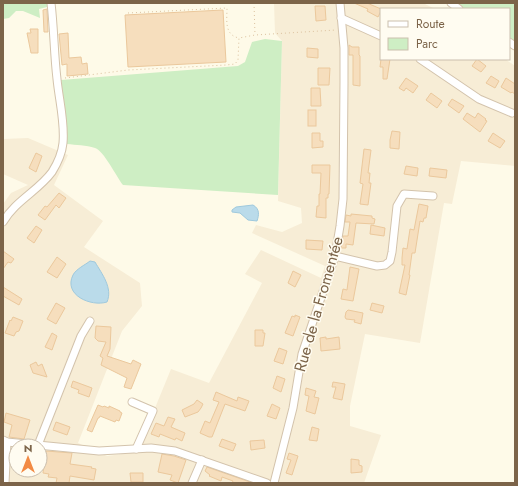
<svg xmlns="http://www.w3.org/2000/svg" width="518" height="486" viewBox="0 0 518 486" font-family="Jost,sans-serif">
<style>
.residential{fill:#f7edd6;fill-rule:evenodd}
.green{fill:#ceeec4}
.water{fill:#badbea;stroke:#9fc9dd}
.building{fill:#f6debd;stroke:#ebc89c}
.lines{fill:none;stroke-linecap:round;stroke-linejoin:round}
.minor-casing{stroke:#d3c3ac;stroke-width:9}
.path{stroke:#dcc29f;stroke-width:1;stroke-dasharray:1 3;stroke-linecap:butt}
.minor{stroke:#fff;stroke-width:7}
.labels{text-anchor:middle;stroke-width:3;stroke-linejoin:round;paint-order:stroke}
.street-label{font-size:16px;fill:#7c6449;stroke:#fffcf1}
</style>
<rect width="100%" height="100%" fill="#fefae8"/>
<path class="residential" d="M 274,3 L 423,3 L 435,9 L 381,9 L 381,59 L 505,59 L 515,66 L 515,166 L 461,161 L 452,204 L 444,203 L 420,343 L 365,334 L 350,406 L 350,426 L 381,435 L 364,483 L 3,483 L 3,204 L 11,193 L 28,185 L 3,174 L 3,139 L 28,138 L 68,155 L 54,185 L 103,221 L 84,247 L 140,283 L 142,306 L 122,331 L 78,443 L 107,456 L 137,452 L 171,369 L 209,383 L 262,283 L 245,274 L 261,250 L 321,278 L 325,266 L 252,233 L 256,225 L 282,232 L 302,223 L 301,208 L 278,201 L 282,41 L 275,33 ZM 16,446 L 40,446 L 40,470 L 16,470 Z"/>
<g class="green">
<path d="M 3,3 L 47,3 L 47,7 L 39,9 L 40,18 L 23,11 L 16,11 L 9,18 L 3,19 Z"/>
<path d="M 455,3 L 515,3 L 515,43 L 509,39 L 509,9 L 464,9 Z"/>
<path d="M 265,39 L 282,41 L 278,195 L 123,185 C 116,176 104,151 95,148 C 86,145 76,145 67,144 L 66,120 L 61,80 L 238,66 L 245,62 L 252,42 Z"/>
</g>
<g class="water">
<path d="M 253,205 C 260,209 259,215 257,221 L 248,220 L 240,213 L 232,212 L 232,210 L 236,207 Z"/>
<path d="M 90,261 L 95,262 C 102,274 113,288 107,302 C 91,307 63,295 73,275 C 76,269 85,265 90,261 Z"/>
</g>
<g class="building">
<path d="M 354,3 L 367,3 L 381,9 L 381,11 L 378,17 L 367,11 L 368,9 Z"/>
<path d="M 315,6 L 325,6 L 326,20 L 316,21 Z"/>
<path d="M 47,9 L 48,32 L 44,32 L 43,10 Z"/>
<path d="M 223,10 L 226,62 L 128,67 L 125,15 Z"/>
<path d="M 30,29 L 38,29 L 38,53 L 31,53 L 27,33 L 31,33 Z"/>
<path d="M 68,33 L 69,58 L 81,57 L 82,64 L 87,63 L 88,74 L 67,76 L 67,64 L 62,65 L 59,34 Z"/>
<path d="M 349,45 L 352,47 L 359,47 L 359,55 L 360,56 L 360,86 L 353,85 L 353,55 L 349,55 Z"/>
<path d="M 307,48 L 318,49 L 318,58 L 307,57 Z"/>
<path d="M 381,59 L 390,59 L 387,79 L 383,79 L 383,67 L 380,67 Z"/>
<path d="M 477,59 L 486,66 L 481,72 L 472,66 Z"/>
<path d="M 318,68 L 330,68 L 329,85 L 318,85 Z"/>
<path d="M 491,76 L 499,81 L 495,88 L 486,83 Z"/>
<path d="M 406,78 L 418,86 L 413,93 L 406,88 L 404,91 L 399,88 Z"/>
<path d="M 506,78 L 515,84 L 515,94 L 512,92 L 511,93 L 501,87 Z"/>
<path d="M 311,88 L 320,88 L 321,106 L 311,106 Z"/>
<path d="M 431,93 L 442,101 L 437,108 L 426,100 Z"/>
<path d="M 452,99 L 464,106 L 459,113 L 448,105 Z"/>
<rect x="308" y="110" width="8" height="16"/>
<path d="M 467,113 L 475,118 L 478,113 L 486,119 L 485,120 L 487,121 L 480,132 L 463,119 Z"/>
<path d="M 392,131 L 400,132 L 399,149 L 390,148 L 390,140 Z"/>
<path d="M 312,133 L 320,133 L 320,141 L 323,141 L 323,147 L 312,148 Z"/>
<path d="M 493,133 L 505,141 L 500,148 L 488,141 Z"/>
<path d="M 364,149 L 371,150 L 368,173 L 370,173 L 369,183 L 371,183 L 368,205 L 360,204 L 363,184 L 360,183 Z"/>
<path d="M 36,153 L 42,156 L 36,172 L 29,168 Z"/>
<path d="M 312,165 L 330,165 L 329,194 L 328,194 L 328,198 L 326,198 L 326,218 L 316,217 L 317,206 L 319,206 L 319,194 L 320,194 L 321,173 L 312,173 Z"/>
<path d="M 406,166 L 418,168 L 417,176 L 404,174 Z"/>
<path d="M 430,168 L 447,170 L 446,178 L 429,176 Z"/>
<path d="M 59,193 L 66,198 L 59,208 L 56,205 L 45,220 L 38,215 L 45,206 L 47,207 Z"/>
<path d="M 419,204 L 428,206 L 426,218 L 424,218 L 423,222 L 420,221 L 415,253 L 412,253 L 409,275 L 410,275 L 406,295 L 399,293 L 405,265 L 402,265 L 402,258 L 403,248 L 407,249 L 410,229 L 414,230 Z"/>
<path d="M 351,214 L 372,216 L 372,218 L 375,219 L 374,224 L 356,223 L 353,245 L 346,244 L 346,248 L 341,248 L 343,236 L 348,236 L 350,222 L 345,222 L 346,215 L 351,216 Z"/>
<path d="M 371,225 L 385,228 L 384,236 L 370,234 Z"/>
<path d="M 36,226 L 42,230 L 34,243 L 27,238 Z"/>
<path d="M 306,240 L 323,241 L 322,250 L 306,249 Z"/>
<path d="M 3,251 L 14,259 L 11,263 L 8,262 L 3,269 Z"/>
<path d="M 57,257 L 66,264 L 57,278 L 47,272 Z"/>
<path d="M 350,267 L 359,269 L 353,301 L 341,299 L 343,289 L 347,290 Z"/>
<path d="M 293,271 L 301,275 L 295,287 L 288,283 Z"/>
<path d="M 3,287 L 22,299 L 19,305 L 3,296 Z"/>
<path d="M 56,303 L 65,308 L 56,324 L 47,319 Z"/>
<path d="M 372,303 L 384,306 L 382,313 L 370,310 Z"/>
<path d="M 348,310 L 363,313 L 361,324 L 354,322 L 355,320 L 346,319 L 345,317 L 346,312 Z"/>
<path d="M 295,315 L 300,317 L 293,336 L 285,333 L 292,316 L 295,317 Z"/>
<path d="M 13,317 L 23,321 L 19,331 L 16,332 L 14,336 L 5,333 L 10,320 L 11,321 Z"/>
<path d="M 96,326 L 111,327 L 110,349 L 107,356 L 131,364 L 133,360 L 141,364 L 131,389 L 124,387 L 127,378 L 101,365 L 103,358 L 100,356 L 106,342 L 98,341 L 95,338 Z"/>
<path d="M 255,330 L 263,330 L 263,333 L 265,333 L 263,346 L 255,346 Z"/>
<path d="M 52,333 L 57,336 L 52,350 L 45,347 Z"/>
<path d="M 326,337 L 326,339 L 339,337 L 340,349 L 321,351 L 320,338 Z"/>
<path d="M 279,348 L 287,351 L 283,364 L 274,361 Z"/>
<path d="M 36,362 L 38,366 L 42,364 L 47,377 L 33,373 L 30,365 Z"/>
<path d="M 277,376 L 285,379 L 281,392 L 273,388 Z"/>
<path d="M 73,381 L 92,388 L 89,397 L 78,393 L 79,390 L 71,387 Z"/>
<path d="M 333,382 L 345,384 L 342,400 L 333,398 L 336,387 L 332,387 Z"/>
<path d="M 306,388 L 316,391 L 314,397 L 319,398 L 315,414 L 306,411 L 309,396 L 305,395 Z"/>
<path d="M 216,392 L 237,401 L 238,397 L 249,401 L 245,411 L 225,404 L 212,437 L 209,437 L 200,433 L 205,421 L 210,423 L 219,402 L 213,400 Z"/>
<path d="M 197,400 L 203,404 L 201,408 L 198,412 L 185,417 L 182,410 L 194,404 Z"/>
<path d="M 272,404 L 280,408 L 276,419 L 267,416 Z"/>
<path d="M 98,405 L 103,407 L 104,406 L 109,408 L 109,406 L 120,411 L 120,412 L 122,413 L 119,421 L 116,420 L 115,422 L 100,416 L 99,418 L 98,418 L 92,432 L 87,430 Z"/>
<path d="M 6,413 L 30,420 L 24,439 L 9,437 L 12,425 L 4,422 Z"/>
<path d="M 168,417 L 175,419 L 171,427 L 185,433 L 182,441 L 176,438 L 175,440 L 160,434 L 159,437 L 151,434 L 156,423 L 164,426 Z"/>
<path d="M 56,422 L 70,427 L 67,435 L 53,430 Z"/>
<path d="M 312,427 L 319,429 L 317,441 L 309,440 Z"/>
<path d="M 222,439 L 236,444 L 233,451 L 219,446 Z"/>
<path d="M 264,440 L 265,448 L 251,450 L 250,441 Z"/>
<path d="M 46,451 L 72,453 L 70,464 L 92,467 L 91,468 L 96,469 L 94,480 L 70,476 L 69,483 L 56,483 L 57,478 L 48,477 L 49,474 L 43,473 Z"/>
<path d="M 289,453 L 298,456 L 292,475 L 286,473 L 291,460 L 287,459 Z"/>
<path d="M 162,454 L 174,456 L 186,460 L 178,483 L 170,480 L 172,475 L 158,472 Z"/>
<path d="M 351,459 L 359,460 L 359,465 L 362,466 L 362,472 L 351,473 Z"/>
<path d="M 207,467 L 250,482 L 250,483 L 232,483 L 233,481 L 222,477 L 221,481 L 209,476 L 210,475 L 205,471 Z"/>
<path d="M 130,473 L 143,473 L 143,482 L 131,482 Z"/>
</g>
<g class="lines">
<defs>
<g id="minor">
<path d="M 451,3 L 459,9"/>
<path d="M 341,18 L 381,36"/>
<path d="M 509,42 L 515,46"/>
<path d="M 420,59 L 479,99 L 512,113"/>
<path d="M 3,222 C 15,201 38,191 52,172 C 57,164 62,153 63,143 C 65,122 59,100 57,79 C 54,54 54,28 51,3"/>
<path d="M 335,256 L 377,266 L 385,265 L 390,261 L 392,252 L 397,206 L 404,194 L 433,196"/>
<path d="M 132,402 L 153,411 L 136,449"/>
<path d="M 3,440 L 7,442 L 99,451 L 151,448 L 175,451 L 267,483"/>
<path d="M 38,445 L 81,336 L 90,321"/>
<path d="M 5,483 L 7,442"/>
<path d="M 192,483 L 202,460"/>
<path d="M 274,483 L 293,408 L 302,354 L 335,256 L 340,226 L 343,199 L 344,82 L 344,48 L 340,3"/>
</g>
</defs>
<use href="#minor" class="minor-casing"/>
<g class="path">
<path d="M 254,3 L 255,35"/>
<path d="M 128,13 L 227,8 C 227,20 224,35 239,38"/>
<path d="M 65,78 L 128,70 L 226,65 L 235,64 L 238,60 L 239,38 L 255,35 L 336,30"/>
</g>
<use href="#minor" class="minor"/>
</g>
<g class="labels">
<g class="street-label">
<text transform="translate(318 304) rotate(-74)" y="6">Rue de la Fromentée</text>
</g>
</g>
<rect width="518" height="486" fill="none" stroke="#7c6449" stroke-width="8"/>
<rect x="380" y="8" width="130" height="52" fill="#fffcf1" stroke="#cbbfae"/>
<rect x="388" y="21" width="20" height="6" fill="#ffffff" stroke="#cbbfae"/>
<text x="416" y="28" font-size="12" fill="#7c6449">Route</text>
<rect x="388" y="38" width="20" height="12" fill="#ceeec4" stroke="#cbbfae"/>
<text x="416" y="48" font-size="12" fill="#7c6449">Parc</text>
<g transform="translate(28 458)"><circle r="19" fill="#fffcf1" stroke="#cbbfae"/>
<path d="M0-3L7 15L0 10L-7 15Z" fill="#f28a43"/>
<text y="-6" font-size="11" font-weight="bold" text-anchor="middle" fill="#7c6449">N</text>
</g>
</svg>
